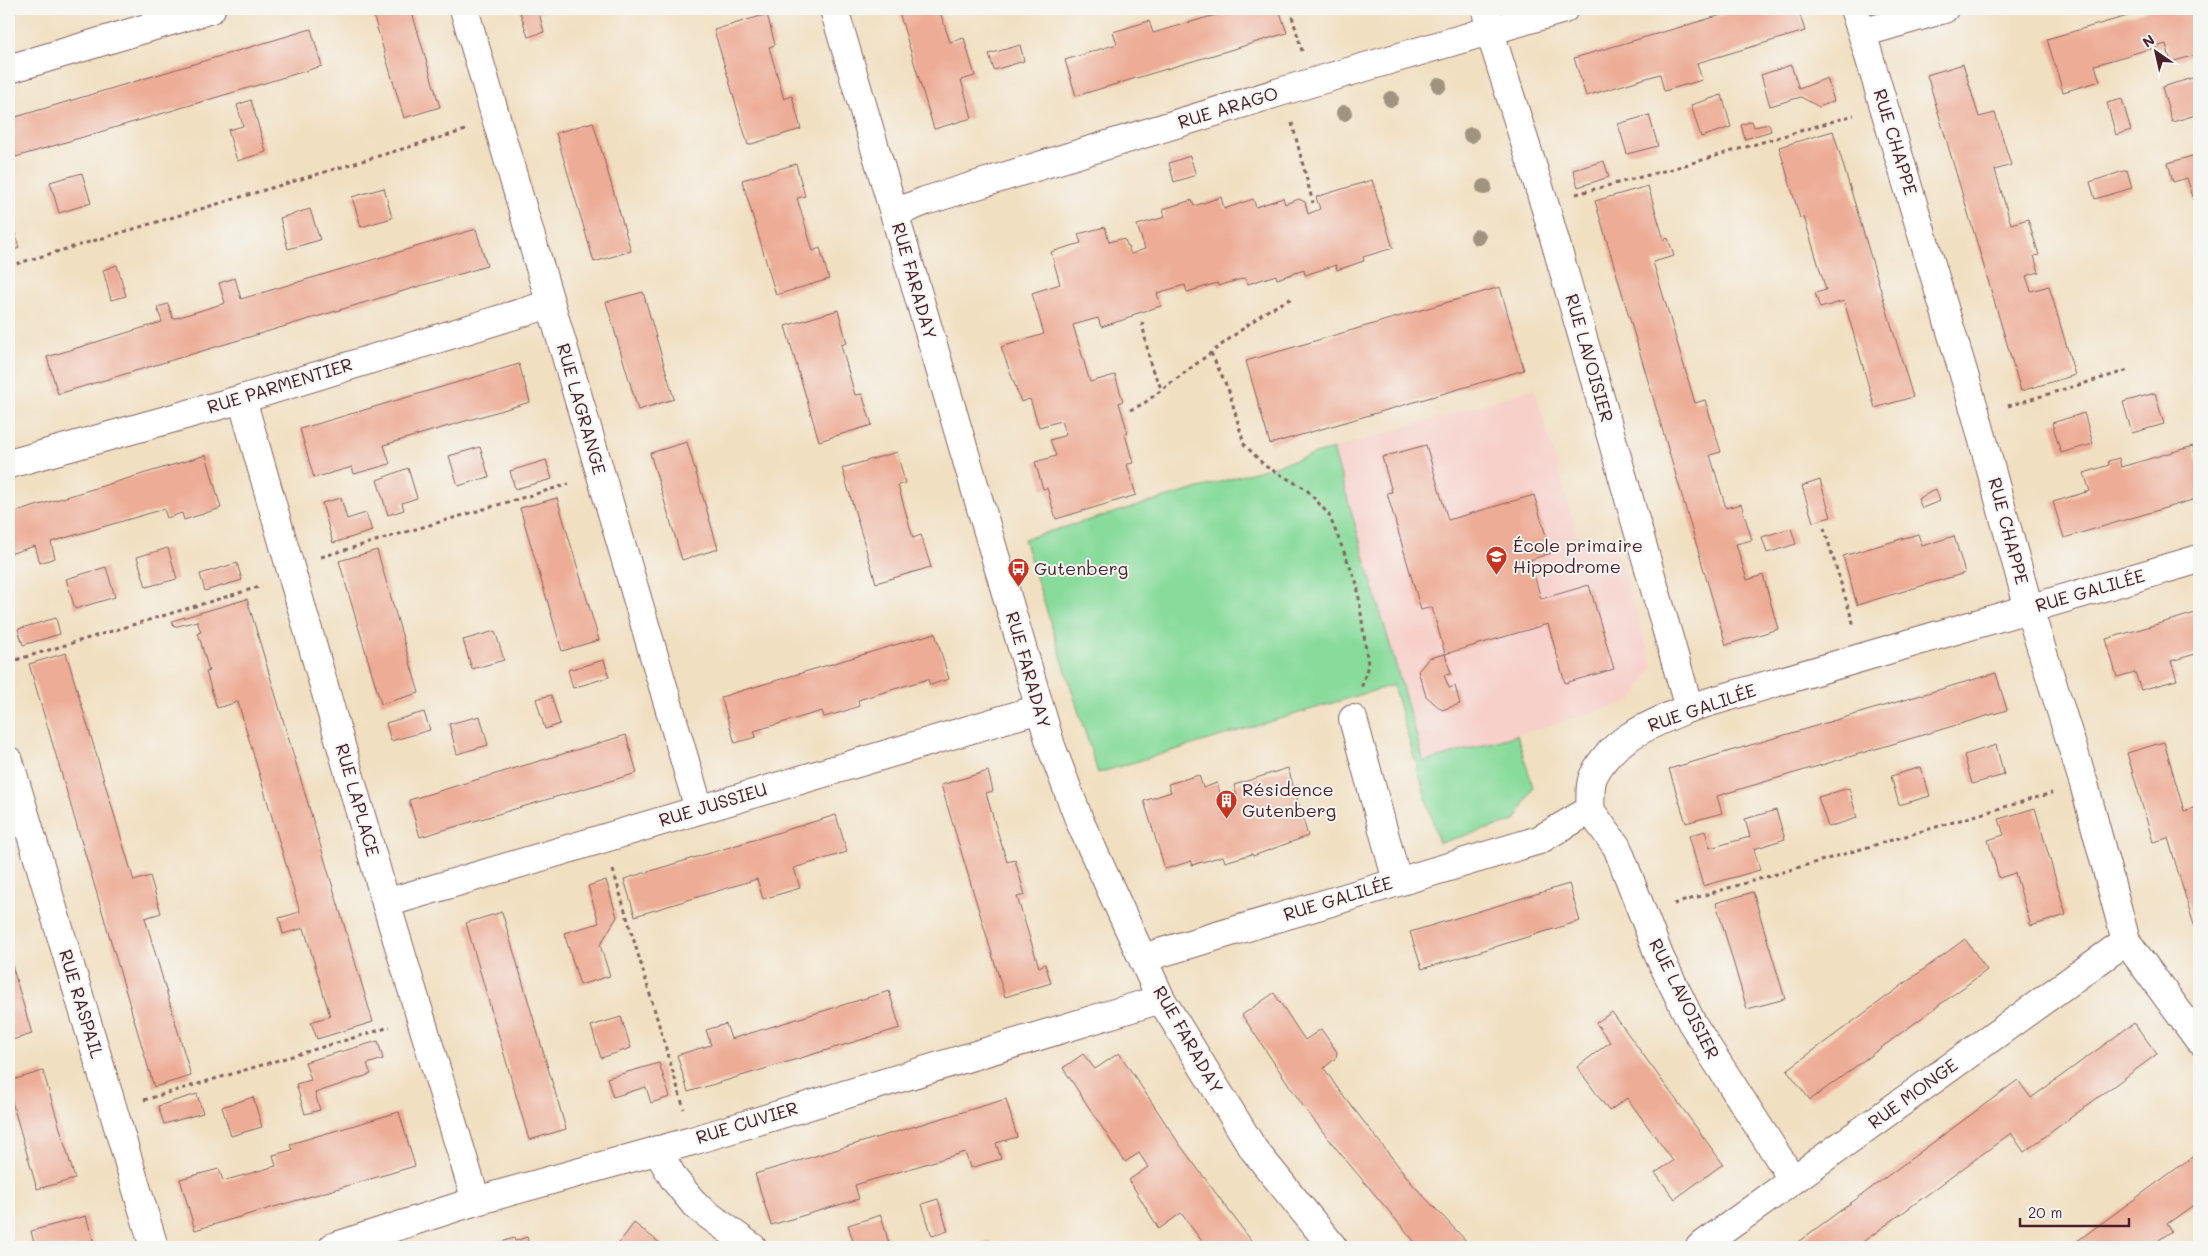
<svg xmlns="http://www.w3.org/2000/svg" width="2208" height="1256" viewBox="0 0 2208 1256" font-family="Mali,sans-serif">
<style>
.built{fill:#f7d0ca}
.green{fill:#89db9c;stroke:#6a7d64}
.building{fill:#edac95}
.lines{fill:none;stroke-linecap:round;stroke-linejoin:round}
.minor-casing{stroke:#846260;stroke-width:30}
.path{stroke:#846260;stroke-width:3;stroke-dasharray:4 4;stroke-linecap:butt}
.minor{stroke:#fff;stroke-width:28}
.tree{fill:#a09481}
.labels{text-anchor:middle;stroke-width:4;stroke-linejoin:round;paint-order:stroke}
.street-label{font-size:18px;fill:#4a1f2b;stroke:#f6f6f2}
.poi-label{font-size:18px;fill:#4a1f2b;stroke:#f6f6f2;text-anchor:start}
</style>
<rect width="100%" height="100%" fill="#f6f6f2"/>
<filter id="ink" filterUnits="userSpaceOnUse"><feTurbulence type="fractalNoise" baseFrequency=".02" numOctaves="2"/><feDisplacementMap in="SourceGraphic" scale="10" xChannelSelector="R" yChannelSelector="G"/><feConvolveMatrix kernelMatrix="1 2 1 2 8 2 1 2 1" color-interpolation-filters="sRGB"/></filter>
<filter id="wash" filterUnits="userSpaceOnUse"><feTurbulence type="fractalNoise" baseFrequency=".0096" numOctaves="4" result="noise"/><feDisplacementMap in="SourceGraphic" scale="20" xChannelSelector="R" yChannelSelector="G"/><feGaussianBlur stdDeviation="1.12" result="paint"/><feColorMatrix in="noise" values="0 0 0 0 0 0 0 0 0 0 0 0 0 0 0 0 0 1.4 0 .05"/><feComposite in="paint" operator="in"/></filter>
<g filter="url(#wash)">
<rect width="100%" height="100%" fill="#f1dfc1"/>
<path class="built" d="M 1534,389 L 1579,540 L 1617,551 L 1653,666 L 1632,701 L 1425,762 L 1333,449 Z"/>
<path class="green" d="M 1333,449 L 1424,762 L 1517,735 L 1533,787 L 1515,821 L 1439,843 L 1393,685 L 1098,773 L 1024,539 Z"/>
<g id="blocks">
<g class="building">
<path d="M 381,9 L 411,9 L 440,107 L 404,118 L 372,11 Z"/>
<path d="M 519,9 L 552,9 L 539,13 L 544,32 L 528,37 Z"/>
<path d="M 898,9 L 939,9 L 950,42 L 964,38 L 975,76 L 961,80 L 972,118 L 934,129 Z"/>
<path d="M 1221,9 L 1279,9 L 1287,33 L 1076,96 L 1065,60 L 1117,44 L 1113,32 L 1149,21 L 1153,33 L 1222,13 Z"/>
<path d="M 1742,9 L 1798,9 L 1805,31 L 1697,63 L 1702,80 L 1664,91 L 1660,74 L 1586,96 L 1574,58 Z"/>
<path d="M 2152,9 L 2195,9 L 2199,23 L 2199,54 L 2171,62 L 2166,44 L 2095,65 L 2100,81 L 2063,92 L 2047,39 Z"/>
<path d="M 767,14 L 775,45 L 769,47 L 784,99 L 792,96 L 801,129 L 748,145 L 714,30 Z"/>
<path d="M 311,29 L 322,66 L 9,159 L 9,119 Z"/>
<path d="M 1020,45 L 1024,61 L 994,70 L 989,54 Z"/>
<path d="M 1963,64 L 1979,117 L 1995,113 L 2011,165 L 1995,170 L 2011,224 L 2028,219 L 2039,255 L 2034,256 L 2039,272 L 2026,276 L 2031,291 L 2049,286 L 2075,375 L 2021,391 L 1927,75 Z"/>
<path d="M 1791,65 L 1799,89 L 1827,78 L 1834,101 L 1819,107 L 1801,97 L 1770,106 L 1761,75 Z"/>
<path d="M 2199,76 L 2199,114 L 2172,122 L 2162,87 Z"/>
<path d="M 1722,95 L 1731,127 L 1701,137 L 1691,105 Z"/>
<path d="M 2122,99 L 2131,130 L 2116,135 L 2107,103 Z"/>
<path d="M 251,100 L 266,152 L 237,161 L 228,130 L 243,126 L 237,105 Z"/>
<path d="M 1649,115 L 1658,146 L 1627,154 L 1618,124 Z"/>
<path d="M 1752,121 L 1754,127 L 1769,124 L 1771,131 L 1745,139 L 1741,125 Z"/>
<path d="M 593,122 L 631,251 L 594,262 L 556,133 Z"/>
<path d="M 1833,131 L 1913,397 L 1875,408 L 1844,301 L 1820,308 L 1815,293 L 1826,290 L 1804,217 L 1800,218 L 1779,147 Z"/>
<path d="M 2199,154 L 2199,212 L 2198,213 L 2187,178 L 2173,182 L 2168,163 Z"/>
<path d="M 1190,156 L 1196,175 L 1174,182 L 1169,163 Z"/>
<path d="M 1604,161 L 1609,177 L 1578,187 L 1573,170 Z"/>
<path d="M 796,164 L 805,196 L 797,198 L 813,251 L 820,248 L 829,279 L 776,295 L 742,180 Z"/>
<path d="M 2127,170 L 2132,188 L 2095,199 L 2090,182 Z"/>
<path d="M 82,173 L 91,203 L 59,213 L 50,182 Z"/>
<path d="M 1372,180 L 1393,248 L 1363,257 L 1364,261 L 1337,270 L 1336,265 L 1305,275 L 1304,270 L 1277,279 L 1276,275 L 1248,284 L 1245,278 L 1218,286 L 1217,283 L 1187,292 L 1185,285 L 1157,293 L 1161,306 L 1132,315 L 1132,317 L 1101,327 L 1098,318 L 1073,325 L 1090,382 L 1115,375 L 1123,401 L 1119,403 L 1128,433 L 1125,434 L 1133,463 L 1127,464 L 1136,495 L 1056,519 L 1047,488 L 1043,489 L 1035,462 L 1056,456 L 1050,440 L 1066,435 L 1061,421 L 1039,427 L 1030,399 L 1021,402 L 1001,347 L 1044,334 L 1032,293 L 1060,284 L 1051,252 L 1081,243 L 1078,234 L 1105,227 L 1109,242 L 1120,239 L 1125,240 L 1131,254 L 1145,249 L 1137,225 L 1165,217 L 1163,209 L 1192,200 L 1194,206 L 1221,197 L 1224,209 L 1253,199 L 1256,207 L 1283,198 L 1285,204 L 1299,199 L 1305,202 L 1308,214 L 1320,209 L 1316,197 Z"/>
<path d="M 1648,186 L 1664,240 L 1668,238 L 1674,256 L 1653,262 L 1664,298 L 1695,403 L 1705,400 L 1721,452 L 1710,455 L 1726,508 L 1741,504 L 1752,540 L 1736,544 L 1747,580 L 1763,575 L 1778,629 L 1726,645 L 1595,201 Z"/>
<path d="M 384,188 L 392,218 L 361,227 L 352,197 Z"/>
<path d="M 310,209 L 320,240 L 288,249 L 280,218 Z"/>
<path d="M 476,229 L 487,266 L 58,394 L 47,357 L 162,322 L 157,307 L 168,304 L 173,319 L 225,303 L 219,283 L 235,278 L 241,299 Z"/>
<path d="M 15,233 L 19,248 L 9,252 L 9,235 Z"/>
<path d="M 117,265 L 126,296 L 111,300 L 103,270 Z"/>
<path d="M 1500,287 L 1524,370 L 1270,444 L 1246,361 Z"/>
<path d="M 643,292 L 674,399 L 638,410 L 606,302 Z"/>
<path d="M 838,310 L 847,343 L 841,345 L 855,395 L 862,394 L 872,425 L 819,441 L 785,326 Z"/>
<path d="M 519,364 L 530,402 L 384,445 L 390,464 L 354,474 L 352,467 L 314,478 L 300,429 Z"/>
<path d="M 2155,393 L 2164,424 L 2132,433 L 2123,402 Z"/>
<path d="M 2084,413 L 2093,444 L 2061,453 L 2052,423 Z"/>
<path d="M 687,442 L 718,549 L 682,560 L 650,453 Z"/>
<path d="M 1426,445 L 1448,520 L 1534,495 L 1551,553 L 1530,560 L 1541,599 L 1589,585 L 1614,669 L 1565,683 L 1548,624 L 1445,654 L 1432,607 L 1421,610 L 1387,493 L 1392,492 L 1382,457 Z"/>
<path d="M 2193,446 L 2199,466 L 2199,498 L 2064,538 L 2053,502 L 2090,491 L 2084,473 L 2109,465 L 2108,461 L 2119,458 L 2121,467 Z"/>
<path d="M 480,447 L 489,477 L 458,486 L 449,456 Z"/>
<path d="M 897,452 L 905,483 L 898,485 L 913,538 L 921,535 L 931,567 L 876,583 L 842,468 Z"/>
<path d="M 206,455 L 221,508 L 184,520 L 182,513 L 167,518 L 164,509 L 51,542 L 55,558 L 40,563 L 35,546 L 9,554 L 9,514 Z"/>
<path d="M 546,460 L 552,479 L 515,489 L 510,471 Z"/>
<path d="M 408,468 L 417,498 L 402,503 L 404,510 L 388,515 L 377,480 Z"/>
<path d="M 1820,480 L 1831,517 L 1813,522 L 1802,486 Z"/>
<path d="M 1936,489 L 1940,501 L 1922,508 L 1918,499 Z"/>
<path d="M 341,498 L 347,519 L 366,513 L 372,531 L 333,543 L 322,503 Z"/>
<path d="M 557,498 L 599,640 L 562,651 L 520,508 Z"/>
<path d="M 1791,528 L 1796,544 L 1767,553 L 1762,537 Z"/>
<path d="M 1918,534 L 1922,546 L 1954,536 L 1965,573 L 1857,605 L 1843,556 Z"/>
<path d="M 168,548 L 177,579 L 146,587 L 137,557 Z"/>
<path d="M 377,550 L 419,693 L 381,704 L 339,561 Z"/>
<path d="M 237,563 L 242,580 L 205,591 L 200,574 Z"/>
<path d="M 106,567 L 115,597 L 75,609 L 66,579 Z"/>
<path d="M 247,599 L 373,1022 L 317,1039 L 311,1022 L 330,1016 L 304,928 L 283,934 L 279,918 L 300,912 L 238,702 L 217,708 L 206,672 L 209,671 L 198,633 L 201,632 L 197,621 L 174,627 L 172,621 Z"/>
<path d="M 2199,612 L 2199,653 L 2171,661 L 2177,680 L 2141,690 L 2135,672 L 2117,677 L 2106,639 Z"/>
<path d="M 56,618 L 60,634 L 23,645 L 18,629 Z"/>
<path d="M 495,631 L 504,660 L 472,669 L 463,640 Z"/>
<path d="M 935,633 L 949,679 L 930,685 L 928,679 L 858,700 L 859,706 L 842,712 L 824,717 L 822,711 L 754,731 L 756,737 L 735,743 L 721,697 Z"/>
<path d="M 66,653 L 134,881 L 150,876 L 161,913 L 145,918 L 191,1076 L 154,1087 L 29,664 Z"/>
<path d="M 1445,654 L 1451,674 L 1444,675 L 1449,688 L 1455,686 L 1460,704 L 1442,710 L 1426,696 L 1418,671 L 1429,658 Z"/>
<path d="M 604,660 L 609,677 L 573,688 L 568,670 Z"/>
<path d="M 1996,673 L 2007,710 L 1717,796 L 1722,813 L 1686,823 L 1669,769 Z"/>
<path d="M 551,695 L 560,724 L 545,729 L 536,699 Z"/>
<path d="M 424,712 L 430,730 L 391,741 L 386,723 Z"/>
<path d="M 480,716 L 488,745 L 457,754 L 449,724 Z"/>
<path d="M 626,735 L 637,773 L 420,837 L 409,800 Z"/>
<path d="M 2164,742 L 2184,811 L 2199,806 L 2199,942 L 2168,838 L 2153,842 L 2127,753 Z"/>
<path d="M 1996,745 L 2004,775 L 1972,784 L 1964,755 Z"/>
<path d="M 1921,767 L 1930,796 L 1899,805 L 1891,776 Z"/>
<path d="M 1288,768 L 1308,836 L 1253,856 L 1252,854 L 1225,862 L 1223,856 L 1192,865 L 1192,861 L 1165,869 L 1144,801 L 1171,792 L 1168,784 L 1199,775 L 1203,788 L 1217,783 L 1223,802 L 1237,797 L 1234,785 Z"/>
<path d="M 988,771 L 993,791 L 986,793 L 996,827 L 1007,862 L 1015,860 L 1025,895 L 1017,897 L 1039,967 L 1045,964 L 1051,983 L 1005,997 L 941,785 Z"/>
<path d="M 1849,788 L 1857,818 L 1828,827 L 1818,797 Z"/>
<path d="M 2035,808 L 2066,915 L 2031,926 L 2015,873 L 1999,878 L 1988,840 L 2004,835 L 1999,819 Z"/>
<path d="M 1776,810 L 1785,839 L 1754,849 L 1760,870 L 1703,886 L 1689,836 L 1705,831 L 1710,848 L 1750,837 L 1745,819 Z"/>
<path d="M 836,815 L 847,852 L 794,868 L 800,888 L 763,899 L 757,879 L 635,916 L 624,879 Z"/>
<path d="M 606,880 L 617,917 L 600,945 L 610,976 L 580,985 L 564,933 L 599,923 L 588,886 Z"/>
<path d="M 1569,884 L 1580,921 L 1422,969 L 1410,932 Z"/>
<path d="M 1753,892 L 1785,999 L 1747,1009 L 1716,903 Z"/>
<path d="M 502,912 L 566,1129 L 529,1140 L 466,923 Z"/>
<path d="M 1965,939 L 1987,970 L 1810,1100 L 1787,1070 Z"/>
<path d="M 9,955 L 32,1034 L 9,1041 Z"/>
<path d="M 889,991 L 900,1028 L 688,1092 L 677,1055 L 711,1045 L 706,1030 L 726,1024 L 731,1039 Z"/>
<path d="M 1274,993 L 1305,1040 L 1321,1029 L 1337,1052 L 1336,1058 L 1324,1068 L 1336,1086 L 1414,1186 L 1472,1247 L 1419,1247 L 1339,1152 L 1305,1109 L 1242,1015 Z"/>
<path d="M 1612,1012 L 1723,1164 L 1675,1199 L 1655,1173 L 1673,1161 L 1627,1098 L 1609,1111 L 1577,1067 L 1610,1042 L 1596,1023 Z"/>
<path d="M 621,1017 L 631,1048 L 601,1058 L 591,1026 Z"/>
<path d="M 2134,1023 L 2157,1054 L 2024,1152 L 2011,1133 L 1856,1247 L 1791,1247 L 2018,1080 L 2031,1098 Z"/>
<path d="M 378,1041 L 383,1059 L 367,1064 L 371,1074 L 315,1093 L 320,1110 L 305,1114 L 296,1084 L 311,1080 L 305,1062 Z"/>
<path d="M 1119,1053 L 1180,1145 L 1256,1247 L 1200,1247 L 1204,1244 L 1181,1213 L 1159,1229 L 1129,1180 L 1148,1167 L 1139,1153 L 1125,1162 L 1063,1068 L 1083,1054 L 1095,1069 Z"/>
<path d="M 659,1063 L 670,1097 L 651,1103 L 646,1087 L 613,1097 L 607,1078 Z"/>
<path d="M 43,1071 L 75,1179 L 37,1189 L 9,1091 L 9,1081 Z"/>
<path d="M 197,1094 L 203,1113 L 164,1124 L 158,1106 Z"/>
<path d="M 253,1097 L 262,1127 L 231,1136 L 222,1107 Z"/>
<path d="M 1006,1099 L 1017,1137 L 996,1143 L 1001,1159 L 970,1168 L 965,1152 L 855,1185 L 859,1199 L 771,1225 L 755,1174 Z"/>
<path d="M 399,1112 L 415,1166 L 195,1230 L 180,1179 L 219,1169 L 223,1181 L 276,1166 L 273,1155 L 292,1150 L 290,1144 Z"/>
<path d="M 2199,1152 L 2199,1201 L 2167,1224 L 2172,1231 L 2149,1247 L 2139,1247 L 2137,1245 L 2134,1247 L 2069,1247 Z"/>
<path d="M 938,1199 L 948,1231 L 932,1236 L 922,1204 Z"/>
<path d="M 881,1215 L 890,1247 L 855,1247 L 848,1225 Z"/>
<path d="M 86,1216 L 95,1247 L 35,1247 L 31,1231 Z"/>
<path d="M 634,1223 L 647,1233 L 665,1247 L 616,1247 Z"/>
<path d="M 527,1237 L 530,1247 L 485,1247 L 514,1238 L 515,1241 Z"/>
<path d="M 990,1241 L 992,1247 L 972,1247 Z"/>
</g>
</g>
</g>
<g filter="url(#ink)">
<use href="#blocks" fill-opacity="0" stroke="#846260" stroke-width="1"/>
<g class="lines">
<defs>
<g id="minor">
<path d="M 464,9 L 699,809"/>
<path d="M 834,9 L 1051,746 L 1080,822 L 1161,999 L 1254,1150 L 1333,1247"/>
<path d="M 1486,9 L 1490,32 L 1545,206 L 1689,708"/>
<path d="M 1854,9 L 1862,33 L 1944,9"/>
<path d="M 1862,33 L 1976,415 L 2029,609 L 2084,784 L 2126,941 L 2199,1040"/>
<path d="M 9,69 L 211,9"/>
<path d="M 895,213 L 925,201 L 1283,91 L 1564,9"/>
<path d="M 242,399 L 386,903 L 476,1201"/>
<path d="M 9,464 L 242,399 L 550,304"/>
<path d="M 1353,719 L 1397,881"/>
<path d="M 9,761 L 154,1247"/>
<path d="M 1590,810 C 1591,800 1589,784 1594,775 C 1612,738 1654,723 1689,708 L 2199,559"/>
<path d="M 1590,810 L 1617,847 L 1660,958 L 1692,1023 L 1793,1180"/>
<path d="M 386,903 L 1039,709"/>
<path d="M 1143,958 L 1539,840 L 1590,810"/>
<path d="M 657,1150 L 674,1179 L 696,1206 L 752,1247"/>
<path d="M 333,1247 L 476,1201 L 692,1141 L 1161,999"/>
<path d="M 1700,1247 L 2126,941"/>
</g>
</defs>
<use href="#minor" class="minor-casing"/>
<g class="path">
<path d="M 1290,9 L 1302,51"/>
<path d="M 1292,123 L 1313,203"/>
<path d="M 1576,194 L 1675,168 L 1854,115"/>
<path d="M 9,266 L 466,130"/>
<path d="M 1142,322 L 1151,367 L 1162,390"/>
<path d="M 1211,353 L 1229,391 L 1244,444 L 1265,466 L 1306,489 L 1329,515 L 1357,584 L 1368,665 L 1361,689"/>
<path d="M 2008,406 L 2129,370"/>
<path d="M 1130,410 L 1143,404 L 1265,312 L 1294,297"/>
<path d="M 1824,528 L 1854,626"/>
<path d="M 321,557 L 569,484"/>
<path d="M 9,662 L 262,586"/>
<path d="M 613,870 L 684,1109"/>
<path d="M 1674,904 L 2052,793"/>
<path d="M 144,1100 L 390,1027"/>
</g>
<use href="#minor" class="minor"/>
</g>
<g class="tree">
<circle cx="1439" cy="85" r="8"/>
<circle cx="1391" cy="99" r="8"/>
<circle cx="1344" cy="113" r="8"/>
<circle cx="1471" cy="135" r="8"/>
<circle cx="1484" cy="187" r="8"/>
<circle cx="1478" cy="237" r="8"/>
</g>
</g>
<defs>
<symbol id="school-pin" viewBox="-11 -11 22 30"><path d="M0 17L-7.5 6A9.5 9.5 0 1 1 7.5 6Z" fill="#c8321e" stroke="#f6f6f2"/><path d="M0-5L7-2L0 1L-7-2ZM-4 1L0 2.5L4 1V4Q0 6-4 4Z" fill="#fff"/></symbol>
<symbol id="bus-pin" viewBox="-11 -11 22 30"><path d="M0 17L-7.5 6A9.5 9.5 0 1 1 7.5 6Z" fill="#c8321e" stroke="#f6f6f2"/><path d="M-5-6H5V4H4V6H2V4H-2V6H-4V4H-5ZM-3.5-4V0h7V-4ZM-3.5 1.2v1.5H-2V1.2ZM2 1.2v1.5H3.5V1.2Z" fill="#fff"/></symbol>
<symbol id="building-pin" viewBox="-11 -11 22 30"><path d="M0 17L-7.5 6A9.5 9.5 0 1 1 7.5 6Z" fill="#c8321e" stroke="#f6f6f2"/><path d="M-4-6H4V6H1V3H-1V6H-4ZM-2.5-4.3h1.7v1.8h-1.7ZM.8-4.3h1.7v1.8H.8ZM-2.5-1h1.7V.8h-1.7ZM.8-1h1.7V.8H.8Z" fill="#fff"/></symbol>
</defs>
<g fill-rule="evenodd">
<use href="#school-pin" x="1484" y="544" width="25" height="34"/>
<use href="#bus-pin" x="1006" y="556" width="25" height="34"/>
<use href="#building-pin" x="1214" y="788" width="25" height="34"/>
</g>
<g class="labels">
<g class="street-label">
<text transform="translate(1228 108) rotate(-17)" y="6">RUE ARAGO</text>
<text transform="translate(1895 142) rotate(73)" y="6">RUE CHAPPE</text>
<text transform="translate(914 281) rotate(74)" y="6">RUE FARADAY</text>
<text transform="translate(1589 358) rotate(74)" y="6">RUE LAVOISIER</text>
<text transform="translate(280 386) rotate(-17)" y="6">RUE PARMENTIER</text>
<text transform="translate(581 409) rotate(74)" y="6">RUE LAGRANGE</text>
<text transform="translate(2008 531) rotate(75)" y="6">RUE CHAPPE</text>
<text transform="translate(2090 591) rotate(-16)" y="6">RUE GALILÉE</text>
<text transform="translate(1028 670) rotate(74)" y="6">RUE FARADAY</text>
<text transform="translate(1702 708) rotate(-19)" y="6">RUE GALILÉE</text>
<text transform="translate(357 800) rotate(74)" y="6">RUE LAPLACE</text>
<text transform="translate(713 805) rotate(-17)" y="6">RUE JUSSIEU</text>
<text transform="translate(1338 899) rotate(-17)" y="6">RUE GALILÉE</text>
<text transform="translate(1684 999) rotate(63)" y="6">RUE LAVOISIER</text>
<text transform="translate(81 1004) rotate(73)" y="6">RUE RASPAIL</text>
<text transform="translate(1188 1040) rotate(60)" y="6">RUE FARADAY</text>
<text transform="translate(1913 1094) rotate(-36)" y="6">RUE MONGE</text>
<text transform="translate(747 1123) rotate(-17)" y="6">RUE CUVIER</text>
</g>
<g class="poi-label">
<text x="1513" y="552">École primaire<tspan x="1513" dy="21">Hippodrome</tspan></text>
<text x="1034" y="575">Gutenberg</text>
<text x="1242" y="796">Résidence<tspan x="1242" dy="21">Gutenberg</tspan></text>
</g>
</g>
<rect width="2208" height="1256" fill="none" stroke="#f6f6f2" stroke-width="30"/>
<g transform="translate(2156 52) rotate(326)" stroke="#f6f6f2" stroke-width="4" paint-order="stroke">
<path d="M0-4L9 19L0 12L-9 19Z" fill="#4a1f2b"/>
<text y="-8" font-size="14" font-weight="bold" text-anchor="middle" fill="#4a1f2b">N</text>
</g>
<path d="M2020 1218v8h109v-8" fill="none" stroke="#4a1f2b" stroke-width="2.5"/>
<text x="2028" y="1218" font-size="15" fill="#4a1f2b" stroke="#f6f6f2" stroke-width="4" paint-order="stroke">20 m</text>
</svg>
